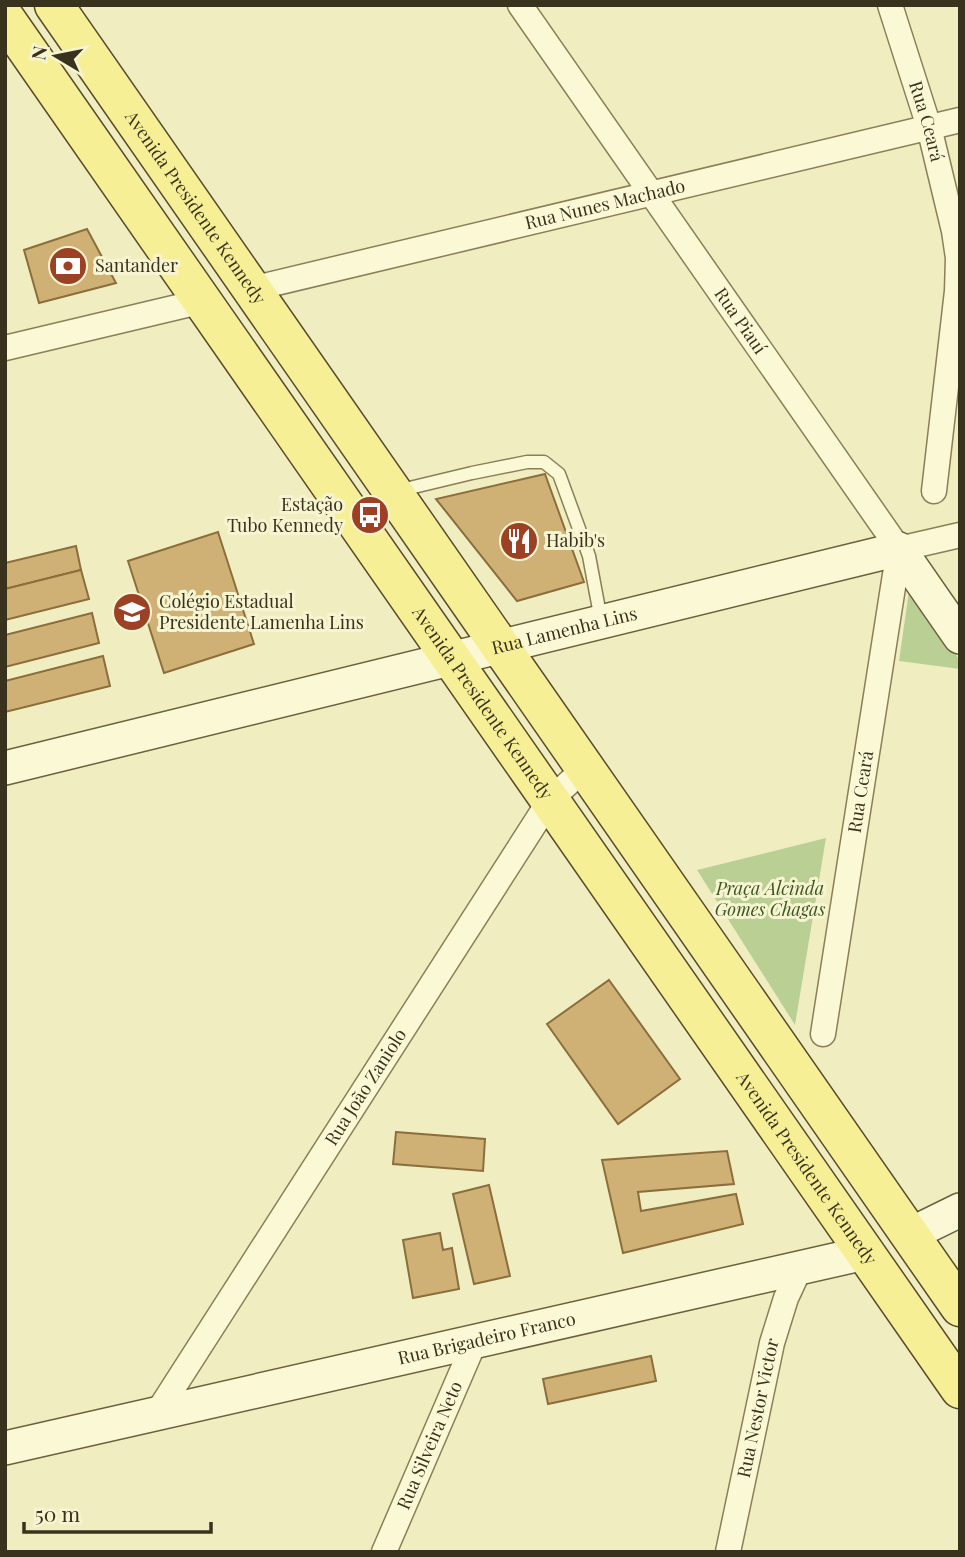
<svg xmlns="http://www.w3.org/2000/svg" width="965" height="1557" viewBox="0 0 965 1557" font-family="'Playfair Display',serif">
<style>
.green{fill:#bacf94}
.building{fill:#d0b175;stroke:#8b6e3c;stroke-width:2}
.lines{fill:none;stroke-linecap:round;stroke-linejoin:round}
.service-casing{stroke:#8b7f57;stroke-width:15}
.minor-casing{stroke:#8b7f57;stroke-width:27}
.secondary-casing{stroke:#6c603b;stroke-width:36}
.primary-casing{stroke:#584b2c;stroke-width:41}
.service{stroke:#faf8d5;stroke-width:12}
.minor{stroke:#faf8d5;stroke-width:24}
.secondary{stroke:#faf8d5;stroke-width:33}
.primary{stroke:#f6ef96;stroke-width:38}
.labels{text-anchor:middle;stroke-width:6;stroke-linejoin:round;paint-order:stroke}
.street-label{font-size:18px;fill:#39321d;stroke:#f7f5d1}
.poi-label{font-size:18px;fill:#39321d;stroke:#f7f5d1;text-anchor:start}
.park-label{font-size:18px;font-style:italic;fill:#3d5722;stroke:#f7f5d1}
</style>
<rect width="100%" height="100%" fill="#f0eec1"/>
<g class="green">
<path d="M 910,584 L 960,661 L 960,669 L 899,661 Z"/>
<path d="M 826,838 L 795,1025 L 697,870 Z"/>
</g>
<g class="building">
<path d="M 87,229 L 116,283 L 39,303 L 24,250 Z"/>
<path d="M 545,474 L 584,582 L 517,601 L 436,499 Z"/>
<path d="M 218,532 L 254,644 L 164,673 L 128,561 Z"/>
<path d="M 76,546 L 81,570 L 5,589 L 5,563 Z"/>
<path d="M 81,570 L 89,599 L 5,620 L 5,589 Z"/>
<path d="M 92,613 L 99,643 L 5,667 L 5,635 Z"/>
<path d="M 103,656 L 110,686 L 5,712 L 5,681 Z"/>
<path d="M 609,980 L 680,1079 L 618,1124 L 547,1024 Z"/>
<path d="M 396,1132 L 485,1139 L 483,1171 L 393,1164 Z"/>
<path d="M 727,1151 L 734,1184 L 638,1192 L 641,1211 L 736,1194 L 743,1224 L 623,1253 L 602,1160 Z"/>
<path d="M 489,1185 L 510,1276 L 474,1284 L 453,1194 Z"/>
<path d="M 440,1233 L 443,1250 L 452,1248 L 459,1289 L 413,1298 L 403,1240 Z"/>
<path d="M 651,1356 L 656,1381 L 548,1404 L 543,1379 Z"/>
</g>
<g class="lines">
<defs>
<path id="service" d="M 397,491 L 472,473 L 527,462 L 544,462 L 559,474 L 589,556 L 601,620"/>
<g id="minor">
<path id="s1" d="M 520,5 L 899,549"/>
<path id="s2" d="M 890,5 L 929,127 L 954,231 L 958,258 L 957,291 L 934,491"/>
<path id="s3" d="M 251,289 L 960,120"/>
<path d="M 5,348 L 203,301"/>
<path d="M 899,549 L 960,535"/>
<path id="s4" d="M 823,1034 L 899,549"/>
<path id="s5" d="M 157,1413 L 550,800 L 585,768"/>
<path id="s6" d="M 384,1552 L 475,1341"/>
<path id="s7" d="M 728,1552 L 772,1343 L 786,1298 L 800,1268"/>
</g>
<g id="secondary">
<path id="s8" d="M 5,768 L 899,549 L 960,637"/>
<path d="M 909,1235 L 960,1210"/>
<path id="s9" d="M 5,1448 L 865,1253"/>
</g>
<g id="primary">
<path id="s10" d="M 54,5 L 960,1307"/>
<path id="s11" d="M 5,18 L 960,1389"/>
</g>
</defs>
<use href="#service" class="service-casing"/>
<use href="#minor" class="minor-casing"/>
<use href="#secondary" class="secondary-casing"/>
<use href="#primary" class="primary-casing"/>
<use href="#service" class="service"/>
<use href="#minor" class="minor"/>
<use href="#secondary" class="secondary"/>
<use href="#primary" class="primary"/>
</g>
<defs>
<symbol id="bank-disc" viewBox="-11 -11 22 22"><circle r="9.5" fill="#9d4124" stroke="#f7f5d1"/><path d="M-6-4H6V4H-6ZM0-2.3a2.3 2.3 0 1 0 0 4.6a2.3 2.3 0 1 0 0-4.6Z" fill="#fff"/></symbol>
<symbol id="bus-disc" viewBox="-11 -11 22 22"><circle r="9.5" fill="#9d4124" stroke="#f7f5d1"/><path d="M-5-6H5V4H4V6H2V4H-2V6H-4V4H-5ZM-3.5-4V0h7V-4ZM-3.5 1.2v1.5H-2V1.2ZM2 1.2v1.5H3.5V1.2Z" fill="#fff"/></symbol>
<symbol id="restaurant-disc" viewBox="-11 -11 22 22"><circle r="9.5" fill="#9d4124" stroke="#f7f5d1"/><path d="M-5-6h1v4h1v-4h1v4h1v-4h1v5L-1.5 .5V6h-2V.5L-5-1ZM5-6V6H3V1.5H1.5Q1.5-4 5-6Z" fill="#fff"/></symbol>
<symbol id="school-disc" viewBox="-11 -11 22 22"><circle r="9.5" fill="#9d4124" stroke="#f7f5d1"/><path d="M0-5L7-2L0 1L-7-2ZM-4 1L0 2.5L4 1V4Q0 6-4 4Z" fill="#fff"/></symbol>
</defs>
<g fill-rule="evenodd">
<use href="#bank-disc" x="46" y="244" width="44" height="44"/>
<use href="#bus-disc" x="348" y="493" width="44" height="44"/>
<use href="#restaurant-disc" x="497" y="519" width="44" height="44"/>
<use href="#school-disc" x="110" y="590" width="44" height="44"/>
</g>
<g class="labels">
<g class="street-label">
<text dy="6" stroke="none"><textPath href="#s2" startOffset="122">Rua Ceará</textPath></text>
<text dy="6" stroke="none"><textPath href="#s3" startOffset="364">Rua Nunes Machado</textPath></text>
<text dy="6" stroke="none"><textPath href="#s10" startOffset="247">Avenida Presidente Kennedy</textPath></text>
<text dy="6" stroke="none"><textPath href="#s1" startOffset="385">Rua Piauí</textPath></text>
<text dy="6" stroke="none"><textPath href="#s8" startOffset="576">Rua Lamenha Lins</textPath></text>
<text dy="6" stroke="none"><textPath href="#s11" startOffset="835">Avenida Presidente Kennedy</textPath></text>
<text dy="6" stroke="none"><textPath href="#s4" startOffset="245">Rua Ceará</textPath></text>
<text dy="6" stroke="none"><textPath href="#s5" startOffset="387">Rua João Zaniolo</textPath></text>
<text dy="6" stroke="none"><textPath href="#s11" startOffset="1402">Avenida Presidente Kennedy</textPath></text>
<text dy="6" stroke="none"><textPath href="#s9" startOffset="494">Rua Brigadeiro Franco</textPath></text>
<text dy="6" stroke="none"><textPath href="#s7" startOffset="147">Rua Nestor Victor</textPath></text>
<text dy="6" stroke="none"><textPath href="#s6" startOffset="116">Rua Silveira Neto</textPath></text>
</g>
<g class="poi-label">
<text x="95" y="272">Santander</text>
<text x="343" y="511" text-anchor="end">Estação<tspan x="343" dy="21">Tubo Kennedy</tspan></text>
<text x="546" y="547">Habib's</text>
<text x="159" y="608">Colégio Estadual<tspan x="159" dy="21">Presidente Lamenha Lins</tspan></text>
</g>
<g class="park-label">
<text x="770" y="895">Praça Alcinda<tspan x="770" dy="21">Gomes Chagas</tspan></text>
</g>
</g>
<rect width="965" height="1557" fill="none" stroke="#39321d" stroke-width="14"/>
<g transform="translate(56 56) rotate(280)" stroke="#f7f5d1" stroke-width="5" paint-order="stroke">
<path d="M0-5L12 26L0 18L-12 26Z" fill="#39321d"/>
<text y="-10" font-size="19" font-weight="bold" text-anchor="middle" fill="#39321d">N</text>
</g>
<path d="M24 1522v10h187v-10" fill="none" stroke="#39321d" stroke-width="3.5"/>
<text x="35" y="1522" font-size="21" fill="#39321d" stroke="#f7f5d1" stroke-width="5" paint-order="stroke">50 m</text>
</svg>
